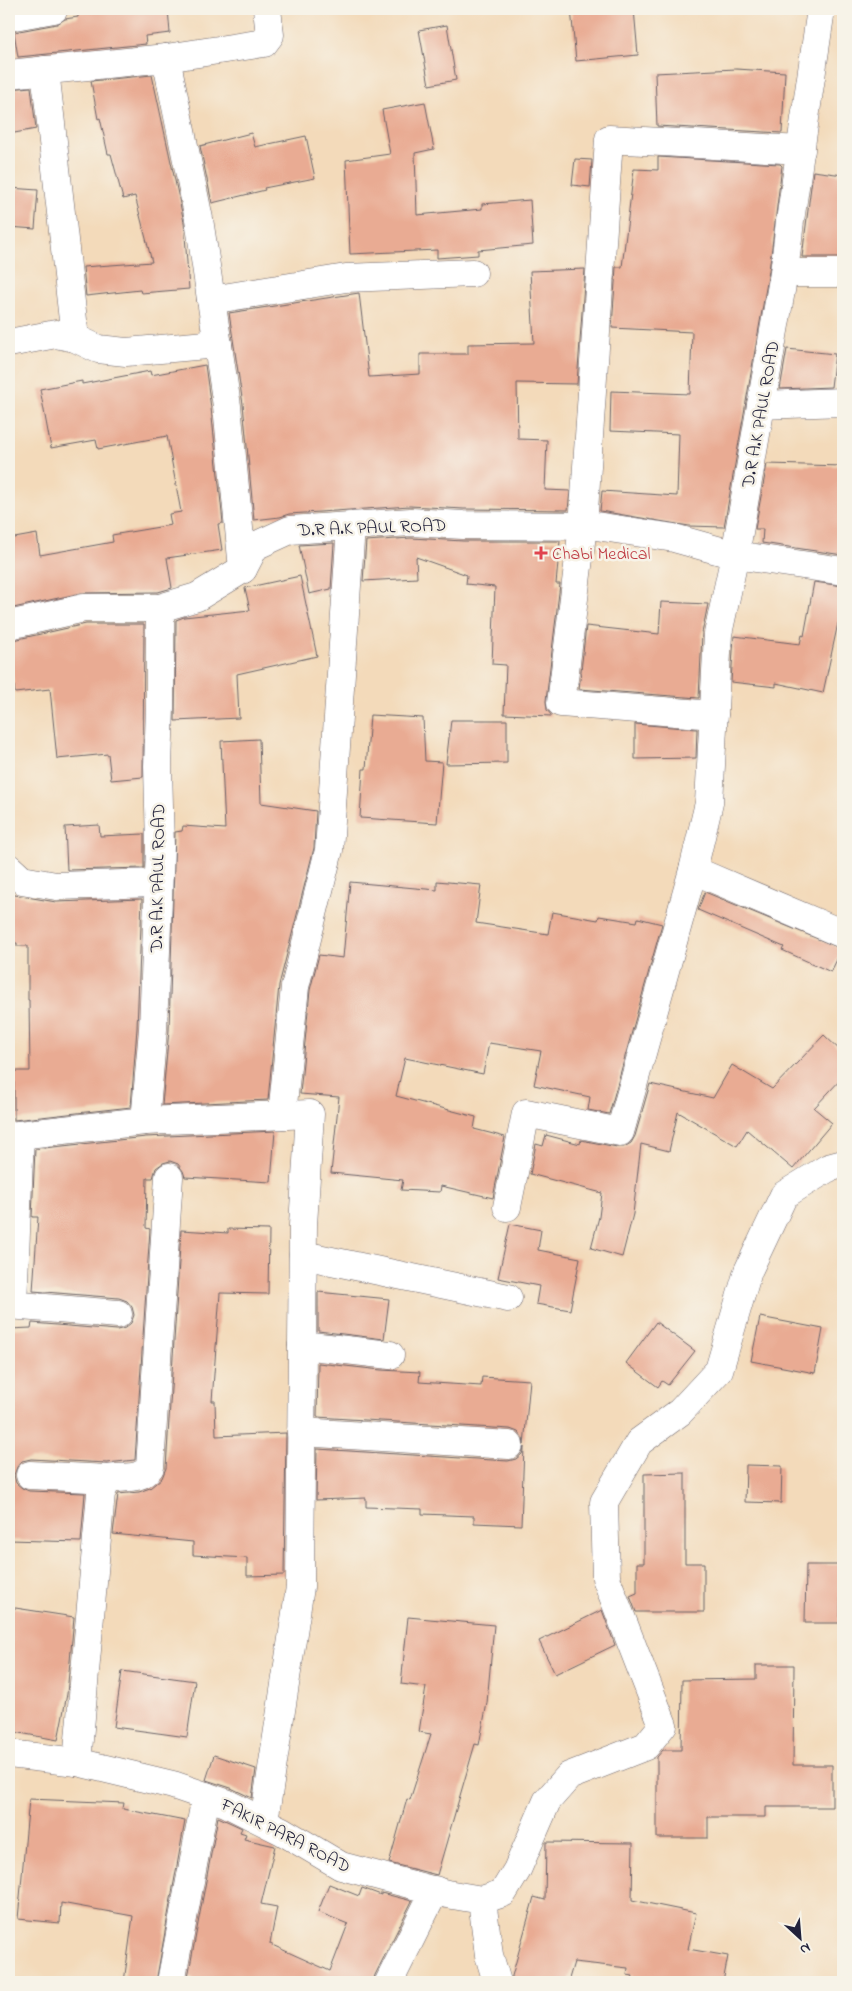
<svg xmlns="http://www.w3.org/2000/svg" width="852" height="1991" viewBox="0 0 852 1991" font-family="'Indie Flower',sans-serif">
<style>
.building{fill:#e9ab93}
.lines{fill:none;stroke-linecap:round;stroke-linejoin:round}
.minor-casing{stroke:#6b6267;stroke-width:29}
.minor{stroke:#fff;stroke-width:28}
.health-dot{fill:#e0444e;stroke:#f7f3e8;stroke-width:2}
.labels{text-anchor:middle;stroke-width:5;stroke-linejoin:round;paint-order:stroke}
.street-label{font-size:18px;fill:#22223b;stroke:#f7f3e8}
.health-label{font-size:18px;fill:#be3a42;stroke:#f7f3e8;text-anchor:start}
</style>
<rect width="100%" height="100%" fill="#f7f3e8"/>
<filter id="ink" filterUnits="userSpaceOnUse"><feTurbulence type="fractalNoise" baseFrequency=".02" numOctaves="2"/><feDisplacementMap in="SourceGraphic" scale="10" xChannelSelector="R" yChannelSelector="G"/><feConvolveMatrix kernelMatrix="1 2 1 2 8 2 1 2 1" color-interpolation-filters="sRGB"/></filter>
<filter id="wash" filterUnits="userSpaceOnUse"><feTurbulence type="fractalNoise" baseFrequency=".0096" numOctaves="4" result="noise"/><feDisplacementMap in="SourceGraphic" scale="20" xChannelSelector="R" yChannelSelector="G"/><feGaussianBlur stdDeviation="1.12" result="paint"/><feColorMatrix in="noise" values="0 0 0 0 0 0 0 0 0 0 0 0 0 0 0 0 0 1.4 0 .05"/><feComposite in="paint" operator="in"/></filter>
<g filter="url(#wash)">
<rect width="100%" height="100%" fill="#f3daba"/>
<g id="blocks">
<g class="building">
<path d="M 125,9 L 168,9 L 170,33 L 145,36 L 146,44 L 18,57 L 14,32 L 57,24 L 65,19 L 78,17 L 78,12 Z"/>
<path d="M 571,9 L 634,9 L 638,55 L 576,61 Z"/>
<path d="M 447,25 L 456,80 L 429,85 L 419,30 Z"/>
<path d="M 736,69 L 785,72 L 782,133 L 657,126 L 655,73 Z"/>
<path d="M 152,75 L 184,222 L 189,289 L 141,293 L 140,290 L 86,296 L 83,267 L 152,262 L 135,196 L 123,199 L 111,154 L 108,154 L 100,118 L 98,119 L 91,81 Z"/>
<path d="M 31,87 L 36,129 L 9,134 L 9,89 Z"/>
<path d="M 425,102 L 434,149 L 415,153 L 417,215 L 482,209 L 482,204 L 530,200 L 533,245 L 478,250 L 478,255 L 437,258 L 437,250 L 350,254 L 346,160 L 390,154 L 382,110 Z"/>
<path d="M 251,133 L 255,147 L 306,136 L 315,178 L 264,188 L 265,190 L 212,203 L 200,146 Z"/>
<path d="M 658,157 L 780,164 L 782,166 L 769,271 L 724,527 L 689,526 L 600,511 L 602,491 L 677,496 L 679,434 L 610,431 L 611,391 L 690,394 L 692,332 L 612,328 L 616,267 L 622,267 L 634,169 L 658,170 Z"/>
<path d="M 575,159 L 592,160 L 590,187 L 572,185 Z"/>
<path d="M 813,171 L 843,175 L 843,257 L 802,257 Z"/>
<path d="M 9,188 L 38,190 L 35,229 L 9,227 Z"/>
<path d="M 585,269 L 577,384 L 517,383 L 518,439 L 547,440 L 545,490 L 570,491 L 568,510 L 464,509 L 410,506 L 289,514 L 280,517 L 254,520 L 243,404 L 229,313 L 359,293 L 369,377 L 420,374 L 420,354 L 468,354 L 468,344 L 534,343 L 530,271 Z"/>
<path d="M 787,349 L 835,354 L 831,387 L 780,389 Z"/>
<path d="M 205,365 L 211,408 L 223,523 L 218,524 L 222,550 L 167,558 L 172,588 L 158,592 L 81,593 L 9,609 L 9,539 L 37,534 L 40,555 L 113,542 L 112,535 L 171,525 L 169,514 L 181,512 L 167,436 L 98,449 L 96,440 L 51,448 L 40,389 L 82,381 L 82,384 L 150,371 L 151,375 Z"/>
<path d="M 767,464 L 843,466 L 843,555 L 762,543 L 763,529 L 755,529 Z"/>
<path d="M 411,538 L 463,541 L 560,541 L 556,584 L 560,584 L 546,701 L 547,710 L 552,716 L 504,714 L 506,665 L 492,664 L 495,587 L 466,584 L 467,575 L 416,557 L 417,578 L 363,581 L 366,541 Z"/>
<path d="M 334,543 L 331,589 L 309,594 L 299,545 Z"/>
<path d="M 300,576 L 317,656 L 237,674 L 239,718 L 175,721 L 176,620 L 184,617 L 250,610 L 245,588 Z"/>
<path d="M 814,582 L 843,586 L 843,624 L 838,623 L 823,693 L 776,683 L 776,687 L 731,682 L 734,636 L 800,644 L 802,635 L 804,636 Z"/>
<path d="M 661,602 L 708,604 L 702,633 L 699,698 L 579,689 L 586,626 L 659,634 Z"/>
<path d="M 86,624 L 144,624 L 143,777 L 111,780 L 108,754 L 57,759 L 50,689 L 15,693 L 9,641 Z"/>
<path d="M 370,715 L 423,718 L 425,761 L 442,762 L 437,823 L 360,818 L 363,769 L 366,769 Z"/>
<path d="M 451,720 L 507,720 L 507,763 L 446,764 Z"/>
<path d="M 635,724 L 697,729 L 696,758 L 635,759 Z"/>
<path d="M 259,739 L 261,803 L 316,811 L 314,848 L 279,985 L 268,1100 L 162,1105 L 169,1030 L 175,832 L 182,831 L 183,826 L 225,829 L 221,741 Z"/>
<path d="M 99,825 L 100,836 L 144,834 L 144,868 L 67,870 L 65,827 Z"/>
<path d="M 437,881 L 481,885 L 476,923 L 548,934 L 552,912 L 598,920 L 599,916 L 637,922 L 638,918 L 662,924 L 609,1114 L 588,1110 L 590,1097 L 534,1085 L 541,1051 L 489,1043 L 483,1074 L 405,1058 L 396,1096 L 476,1117 L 474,1129 L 505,1137 L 493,1198 L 441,1186 L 440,1192 L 401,1190 L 403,1180 L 331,1173 L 339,1097 L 300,1094 L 310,990 L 319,955 L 343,958 L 350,882 L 437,890 Z"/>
<path d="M 705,892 L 842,949 L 831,972 L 782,950 L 784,947 L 698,910 Z"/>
<path d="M 9,894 L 56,902 L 142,899 L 137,1028 L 131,1107 L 14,1120 L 14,1071 L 30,1071 L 29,1000 L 28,1000 L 28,946 L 17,946 L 17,943 L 9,943 Z"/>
<path d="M 824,1035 L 843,1053 L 843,1077 L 814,1108 L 832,1123 L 793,1169 L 747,1130 L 737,1146 L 678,1112 L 669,1151 L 641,1144 L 633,1214 L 622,1257 L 591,1248 L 599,1217 L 602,1193 L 530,1174 L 536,1144 L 543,1146 L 546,1135 L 580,1144 L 581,1140 L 617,1147 L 624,1147 L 631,1143 L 635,1136 L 650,1084 L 713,1098 L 732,1065 L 772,1089 Z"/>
<path d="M 275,1131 L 271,1182 L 185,1177 L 183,1171 L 178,1164 L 170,1161 L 163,1163 L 156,1168 L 153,1178 L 147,1178 L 146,1228 L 150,1229 L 135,1460 L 107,1463 L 31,1459 L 22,1461 L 17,1467 L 14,1475 L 16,1483 L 22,1488 L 29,1491 L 85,1493 L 81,1542 L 9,1540 L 9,1329 L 31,1328 L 32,1323 L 117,1330 L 125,1328 L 131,1323 L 134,1315 L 132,1307 L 127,1301 L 119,1298 L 33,1291 L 38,1217 L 32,1217 L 35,1149 L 146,1137 Z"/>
<path d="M 510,1224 L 541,1230 L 538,1250 L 580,1258 L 570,1310 L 536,1304 L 539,1286 L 498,1278 Z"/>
<path d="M 228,1229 L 269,1230 L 268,1294 L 220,1293 L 212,1401 L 215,1401 L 216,1436 L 286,1433 L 284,1575 L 247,1576 L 247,1558 L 193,1555 L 193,1542 L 113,1534 L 118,1494 L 139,1492 L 150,1488 L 162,1478 L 166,1468 L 181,1230 L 228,1233 Z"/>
<path d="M 318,1292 L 389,1299 L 384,1339 L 318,1331 Z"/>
<path d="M 760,1317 L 823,1329 L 815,1373 L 751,1361 Z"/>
<path d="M 656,1322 L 695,1351 L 668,1385 L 662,1381 L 658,1387 L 626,1363 Z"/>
<path d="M 318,1363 L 381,1370 L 420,1372 L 419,1382 L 481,1386 L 482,1377 L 530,1380 L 524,1445 L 523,1438 L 518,1432 L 510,1429 L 317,1417 Z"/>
<path d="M 524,1447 L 521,1525 L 474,1523 L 474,1516 L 422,1514 L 422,1509 L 366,1507 L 366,1498 L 316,1500 L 317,1449 L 508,1461 L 516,1459 L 522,1454 Z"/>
<path d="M 746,1465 L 782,1466 L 781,1503 L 745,1502 Z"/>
<path d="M 685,1473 L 685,1563 L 704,1563 L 704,1612 L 636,1612 L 630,1596 L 637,1593 L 637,1563 L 644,1563 L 644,1474 Z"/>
<path d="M 806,1565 L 841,1565 L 840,1623 L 805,1623 Z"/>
<path d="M 9,1607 L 74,1617 L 67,1694 L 58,1740 L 9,1731 Z"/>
<path d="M 602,1610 L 615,1645 L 555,1674 L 539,1641 Z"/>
<path d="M 408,1617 L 494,1625 L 487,1703 L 479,1745 L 475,1744 L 437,1875 L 389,1863 L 407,1799 L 410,1800 L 431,1734 L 419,1732 L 426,1687 L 401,1684 Z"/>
<path d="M 756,1665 L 794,1665 L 793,1765 L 832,1765 L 832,1807 L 766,1807 L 766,1817 L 708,1817 L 708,1838 L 657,1838 L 657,1757 L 663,1750 L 681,1750 L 682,1680 L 756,1679 Z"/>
<path d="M 122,1671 L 195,1681 L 187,1737 L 114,1727 Z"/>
<path d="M 214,1755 L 256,1769 L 252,1798 L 231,1788 L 206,1780 Z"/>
<path d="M 29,1799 L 124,1803 L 123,1809 L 185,1821 L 156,1982 L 124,1982 L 133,1916 L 61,1903 L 60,1923 L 18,1919 Z"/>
<path d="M 218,1817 L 242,1828 L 240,1832 L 246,1834 L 244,1839 L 275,1846 L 261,1904 L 277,1907 L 270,1944 L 330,1971 L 348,1924 L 318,1912 L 329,1884 L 359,1896 L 362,1888 L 381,1895 L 381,1893 L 412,1901 L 375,1975 L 373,1982 L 202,1982 L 188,1977 Z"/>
<path d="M 546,1842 L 633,1843 L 632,1900 L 696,1913 L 688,1949 L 728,1956 L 723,1982 L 631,1982 L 633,1976 L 627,1975 L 628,1968 L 574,1962 L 568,1982 L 512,1982 L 512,1976 L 534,1897 L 545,1900 Z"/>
</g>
</g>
</g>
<g filter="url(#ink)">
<use href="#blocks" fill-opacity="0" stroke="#6b6267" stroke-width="1"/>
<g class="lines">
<defs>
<g id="minor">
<path d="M 9,17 L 54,9"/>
<path d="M 166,58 L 264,43 L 270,35 L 267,9"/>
<path d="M 45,70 L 75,338"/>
<path d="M 9,74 L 166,58 L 199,219 L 227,406 L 243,569"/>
<path d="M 784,273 L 843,273"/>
<path d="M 211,300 L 346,278 L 473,273"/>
<path d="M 9,343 L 56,334 L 75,338 L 98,349 L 126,352 L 218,344"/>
<path d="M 761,405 L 843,402"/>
<path d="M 9,625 L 84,608 L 160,608"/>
<path d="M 714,715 L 561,703 L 583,526 L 609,139 L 801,150"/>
<path d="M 9,868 L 22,880 L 56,886 L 158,883"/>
<path d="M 693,870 L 843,934"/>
<path d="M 282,1115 L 295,987 L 329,850 L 351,526"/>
<path d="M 145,1121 L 310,1114 L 303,1225 L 300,1587 L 264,1821"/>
<path d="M 9,1136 L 145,1121 L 153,1029 L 160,847 L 158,766 L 160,708 L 160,608 L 197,597 L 243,569 L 255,546 L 290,530 L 411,522 L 463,525 L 596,526 L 674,538 L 735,555 L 784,273 L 790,221 L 821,9"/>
<path d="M 507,1207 L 526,1113 L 620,1132 L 693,870 L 709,803 L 718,634 L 735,555 L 843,571"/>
<path d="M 303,1255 L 508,1298"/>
<path d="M 9,1305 L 118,1314"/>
<path d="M 13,1305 L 20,1135"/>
<path d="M 302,1345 L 390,1355"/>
<path d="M 301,1432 L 509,1445"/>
<path d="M 30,1475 L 108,1479"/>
<path d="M 9,1754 L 77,1762 L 173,1785 L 226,1803 L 282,1831 L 341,1866 L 447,1894 L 482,1900 L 503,1893 L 517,1870 L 547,1801 L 569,1776 L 646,1746 L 663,1725 L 606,1578 L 604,1502 L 639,1442 L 680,1412 L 719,1370 L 748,1271 L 784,1195 L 828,1168 L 843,1164"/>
<path d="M 77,1762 L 101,1493 L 108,1479 C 124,1476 140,1481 150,1467 L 169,1177"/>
<path d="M 482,1900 L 489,1955 L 497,1982"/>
<path d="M 171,1982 L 206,1796"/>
<path d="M 389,1982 L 435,1890"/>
</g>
</defs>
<use href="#minor" class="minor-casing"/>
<use href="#minor" class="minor"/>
</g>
</g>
<path class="health-dot" d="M538.5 545.5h5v5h5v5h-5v5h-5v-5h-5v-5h5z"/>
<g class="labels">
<g class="street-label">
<text transform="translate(760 414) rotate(-80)" y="6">D.R A.K PAUL ROAD</text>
<text transform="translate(372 527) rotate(-2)" y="6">D.R A.K PAUL ROAD</text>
<text transform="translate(157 878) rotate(-89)" y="6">D.R A.K PAUL ROAD</text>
<text transform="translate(286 1835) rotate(27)" y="6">FAKIR PARA ROAD</text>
</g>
<g class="health-label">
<text x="552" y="559">Chabi Medical</text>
</g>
</g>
<rect width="852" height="1991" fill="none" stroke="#f7f3e8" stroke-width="30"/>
<g transform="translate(800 1938) rotate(154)" stroke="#f7f3e8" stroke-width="4" paint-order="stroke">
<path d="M0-4L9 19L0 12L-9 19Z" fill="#22223b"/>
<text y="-8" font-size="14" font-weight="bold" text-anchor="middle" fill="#22223b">N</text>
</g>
</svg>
